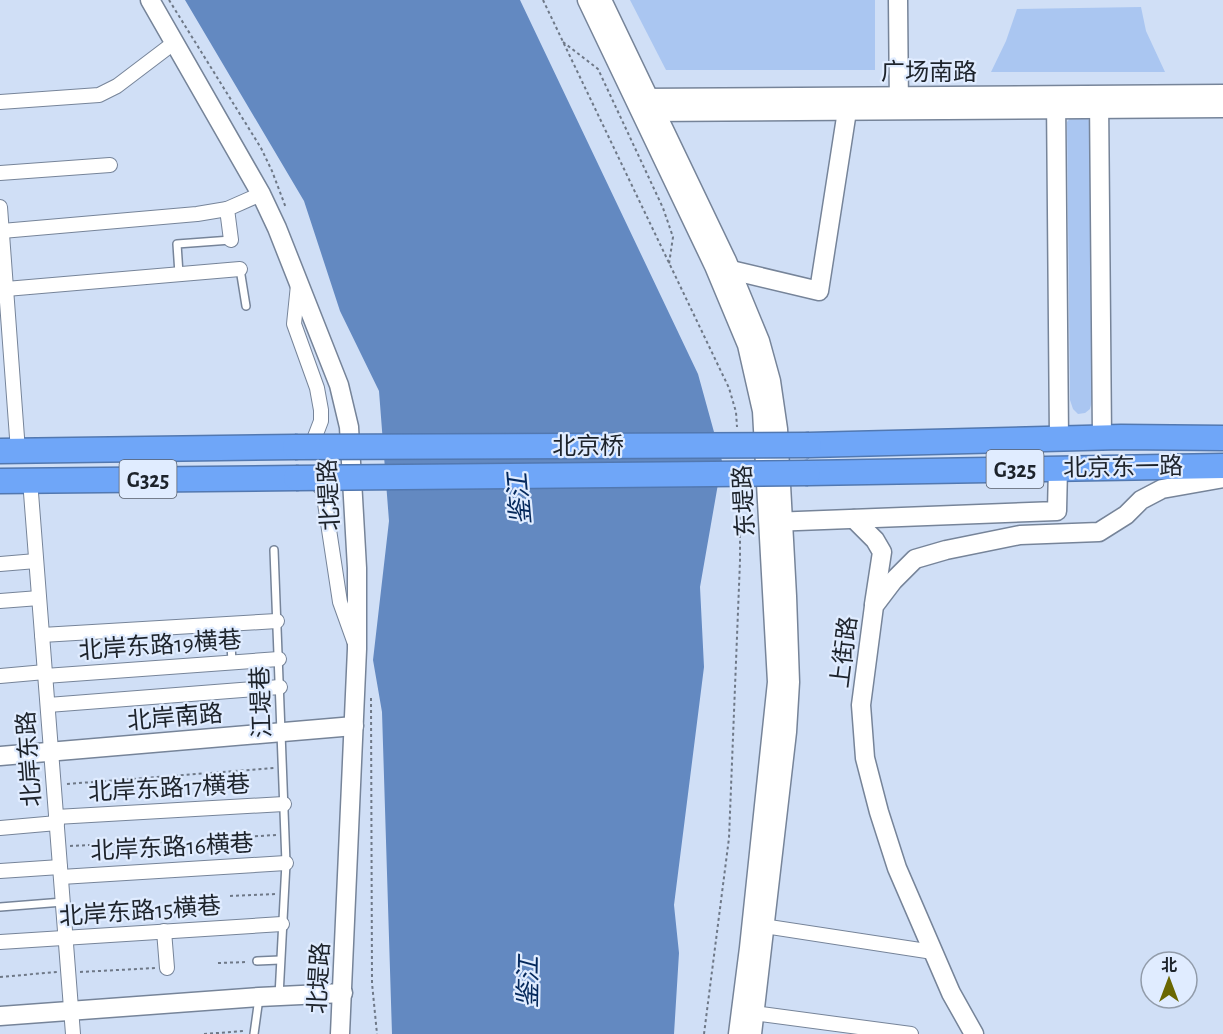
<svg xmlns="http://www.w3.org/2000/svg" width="1223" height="1034" viewBox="0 0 1223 1034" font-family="'Alegreya Sans','Noto Sans SC',sans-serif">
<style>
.green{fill:#aac6f1}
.water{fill:#6389c1}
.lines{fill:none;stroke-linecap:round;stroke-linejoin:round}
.lane-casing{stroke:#768499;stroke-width:10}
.street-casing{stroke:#768499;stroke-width:16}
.secondary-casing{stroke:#768499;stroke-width:21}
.highway-casing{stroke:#5278b0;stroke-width:27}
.path{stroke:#6e7887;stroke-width:2;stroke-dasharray:3 3;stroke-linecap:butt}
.lane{stroke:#fff;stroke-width:7}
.street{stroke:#fff;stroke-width:14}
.secondary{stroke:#fff;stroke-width:18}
.highway{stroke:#6fa6f8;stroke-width:24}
.highway-bridge-casing{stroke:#5278b0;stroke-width:27;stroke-linecap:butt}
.highway-bridge{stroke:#6fa6f8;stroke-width:24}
.labels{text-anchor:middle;stroke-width:4.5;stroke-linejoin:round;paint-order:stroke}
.shield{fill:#e0ecff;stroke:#585f6b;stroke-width:1.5}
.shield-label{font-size:22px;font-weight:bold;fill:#1d232b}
.street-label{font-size:24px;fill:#1d232b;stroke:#e0ecff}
.water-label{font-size:26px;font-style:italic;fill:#04285b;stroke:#e0ecff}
</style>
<rect width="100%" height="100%" fill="#d0dff6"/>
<g class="green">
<path d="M 630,0 L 875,0 L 875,70 L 666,70 Z"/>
<path d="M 1141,7 L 1146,31 L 1165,72 L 991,72 L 1006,41 L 1017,9 Z"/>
<path d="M 1086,116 L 1090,122 L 1092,401 L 1090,409 L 1085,413 L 1078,414 L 1073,409 L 1070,400 L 1067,122 L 1071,117 Z"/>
</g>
<path class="water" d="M 185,0 L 520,0 L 698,374 L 722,461 L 700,587 L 704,667 L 674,905 L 679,953 L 674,1034 L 392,1034 L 382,712 L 373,660 L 389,521 L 379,391 L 340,311 L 304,201 Z"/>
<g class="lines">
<defs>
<g id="lane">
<path d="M 240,269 L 246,306"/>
<path d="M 179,274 L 177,244 L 231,240"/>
<path d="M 274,550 L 286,863 L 279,996"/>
<path d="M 230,624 L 232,663"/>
<path d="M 0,907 L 63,902"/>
<path d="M 257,961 L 280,960"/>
<path d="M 254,1034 L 259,998"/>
</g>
<g id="street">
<path d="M 0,102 L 99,95 L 117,86 L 175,42"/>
<path d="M 0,173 L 110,165"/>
<path d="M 0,207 L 18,451"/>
<path d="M 2,231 L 197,214 L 227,209"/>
<path d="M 231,240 L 227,209 L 261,194"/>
<path d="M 298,285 L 294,324 L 317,388 L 321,410 L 321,421 L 311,447"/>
<path d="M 6,289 L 240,269"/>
<path d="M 312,478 L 323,490 L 340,602 L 354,641"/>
<path d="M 30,480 L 73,1034"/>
<path d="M 0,564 L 36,561"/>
<path d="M 0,601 L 39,598"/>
<path d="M 42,635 L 277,621"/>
<path d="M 0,676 L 45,672"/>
<path d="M 45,676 L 279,659"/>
<path d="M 48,705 L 280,687"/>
<path d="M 56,817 L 284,804"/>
<path d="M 0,828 L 57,823"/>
<path d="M 0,871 L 60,867"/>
<path d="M 61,877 L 286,863"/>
<path d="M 757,925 L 933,952"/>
<path d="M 164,931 L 167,968"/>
<path d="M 0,942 L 282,924"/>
<path d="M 746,1012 L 911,1034"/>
</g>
<g id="secondary">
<path d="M 150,0 L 261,194 L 277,228 L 339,385 L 349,427 L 357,568 L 357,649 L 340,1034"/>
<path d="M 587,0 L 714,266 L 747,345 L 762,411 L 777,682 L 749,948 L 738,1034"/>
<path d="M 602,0 L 727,261 L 760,341 L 771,381 L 778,429 L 787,596 L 790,682 L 787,732 L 752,1034"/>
<path d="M 898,0 L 899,109"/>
<path d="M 1056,97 L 1059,439"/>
<path d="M 640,98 L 1223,94"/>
<path d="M 1099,98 L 1102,438"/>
<path d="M 646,112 L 1223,108"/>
<path d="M 731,270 L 819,291 L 847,111"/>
<path d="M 854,519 L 875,540 L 882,552 L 874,604"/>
<path d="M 772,522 L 1057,511 L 1058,468"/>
<path d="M 0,756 L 354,726"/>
<path d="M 0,1016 L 259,997 L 343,993"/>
<path d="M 974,1034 L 951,993 L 897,868 L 879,812 L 865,758 L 861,705 L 874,606 L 893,581 L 915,559 L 946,550 L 1020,535 L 1099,532 L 1126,515 L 1141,500 L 1162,489 L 1223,478"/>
</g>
<g id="highway">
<path d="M 809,445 L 1121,437 L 1223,438"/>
<path d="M 0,451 L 295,447"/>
<path d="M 808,473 L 1223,466"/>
<path d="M 0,481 L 296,478"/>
</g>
</defs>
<use href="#lane" class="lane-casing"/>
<use href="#street" class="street-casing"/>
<use href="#secondary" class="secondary-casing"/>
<use href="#highway" class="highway-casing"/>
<g class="path">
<path d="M 169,0 L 261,148 L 272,171 L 286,208"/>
<path d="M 543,0 L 729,388 L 736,412 L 737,427"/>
<path d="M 563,42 L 598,69 L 663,208 L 673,237 L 669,264"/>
<path d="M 371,698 L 372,983 L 377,1034"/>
<path d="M 67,784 L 274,768"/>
<path d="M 243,837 L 276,835"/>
<path d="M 70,846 L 169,841"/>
<path d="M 230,896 L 275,894"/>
<path d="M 218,963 L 248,962"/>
<path d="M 80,972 L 156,968"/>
<path d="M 0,977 L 57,972"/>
<path d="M 204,1034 L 244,1031"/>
<path d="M 704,1034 L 729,838 L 740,561 L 740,493"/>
</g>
<use href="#lane" class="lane"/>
<use href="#street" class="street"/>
<use href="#secondary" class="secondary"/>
<use href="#highway" class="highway"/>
<defs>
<g id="highway-bridge">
<path d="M 295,447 L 809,445"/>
<path d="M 296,478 L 808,473"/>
</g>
</defs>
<use href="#highway-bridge" class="highway-bridge-casing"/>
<use href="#highway-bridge" class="highway-bridge"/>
</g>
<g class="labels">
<g class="shield">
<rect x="986.5" y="450" width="57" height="38" rx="4.5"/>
<rect x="119.5" y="460" width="57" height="38" rx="4.5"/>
</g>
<g class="shield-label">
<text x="1015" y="477">G325</text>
<text x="148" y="487">G325</text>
</g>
<g class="street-label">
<text x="929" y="80">广场南路</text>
<text x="588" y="454">北京桥</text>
<text transform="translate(1123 467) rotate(-1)" y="8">北京东一路</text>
<text transform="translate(329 495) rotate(-93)" y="8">北堤路</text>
<text transform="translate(744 501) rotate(-93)" y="8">东堤路</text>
<text transform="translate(160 645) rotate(-4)" y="8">北岸东路19横巷</text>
<text transform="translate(844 652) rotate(-83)" y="8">上街路</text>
<text transform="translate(261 702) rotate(-92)" y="8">江堤巷</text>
<text transform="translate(175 717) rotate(-5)" y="8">北岸南路</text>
<text transform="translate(29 759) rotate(-94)" y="8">北岸东路</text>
<text transform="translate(169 788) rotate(-3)" y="8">北岸东路17横巷</text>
<text transform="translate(172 847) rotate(-3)" y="8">北岸东路16横巷</text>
<text transform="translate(140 911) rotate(-4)" y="8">北岸东路15横巷</text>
<text transform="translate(319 978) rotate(-87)" y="8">北堤路</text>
</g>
<g class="water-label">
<text transform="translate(519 499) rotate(-95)" y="9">鉴江</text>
<text transform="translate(528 982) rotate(-89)" y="9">鉴江</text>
</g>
</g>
<g transform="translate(1169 980)"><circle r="28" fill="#e0ecff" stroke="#929caa" stroke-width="1.5"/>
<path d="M0-4.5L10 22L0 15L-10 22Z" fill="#6a6701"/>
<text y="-9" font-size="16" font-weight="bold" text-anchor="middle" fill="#1d232b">北</text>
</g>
</svg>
